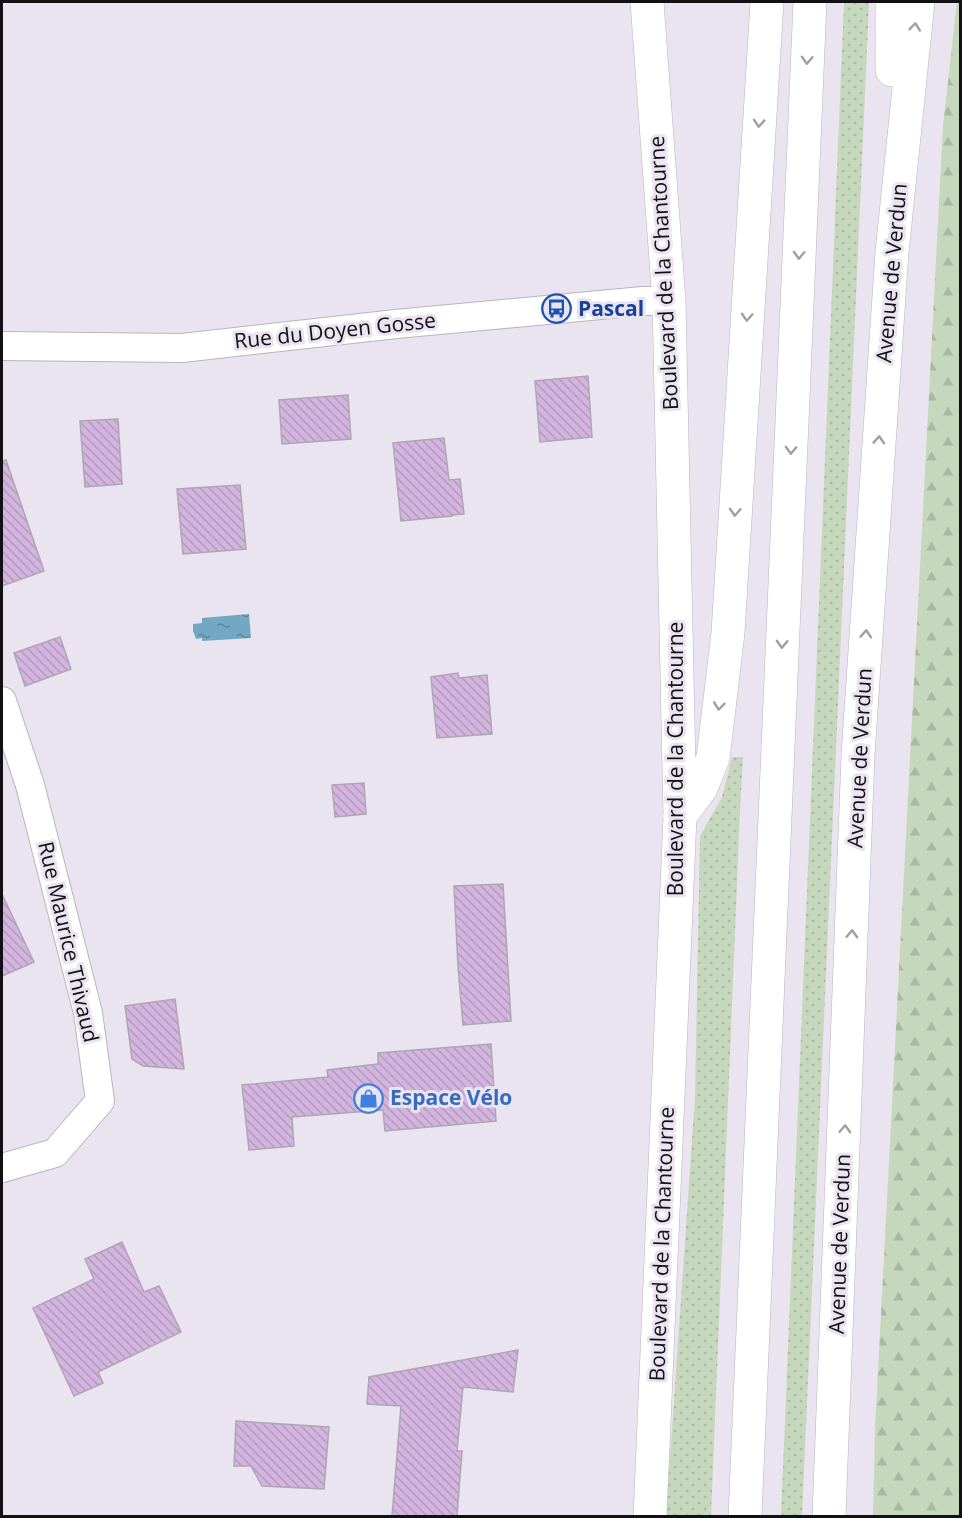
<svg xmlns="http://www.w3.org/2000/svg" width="962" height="1518" viewBox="0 0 962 1518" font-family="'Open Sans',sans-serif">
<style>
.grass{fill:url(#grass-dots)}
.forest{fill:url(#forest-firs)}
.water{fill:url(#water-ripples)}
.building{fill:url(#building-back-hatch);stroke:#aea6b1;stroke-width:1.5}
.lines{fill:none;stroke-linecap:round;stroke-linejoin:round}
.street-casing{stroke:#bab3c0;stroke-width:30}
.secondary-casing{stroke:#bab3c0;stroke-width:34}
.primary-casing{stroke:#bab3c0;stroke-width:34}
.street{stroke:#fff;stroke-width:28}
.secondary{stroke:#fff;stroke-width:33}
.primary{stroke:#fff;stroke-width:33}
.oneway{stroke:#a09fa1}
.labels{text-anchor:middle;stroke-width:6;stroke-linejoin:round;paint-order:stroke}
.street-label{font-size:21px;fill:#121014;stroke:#eae3f0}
.transit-label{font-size:21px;font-weight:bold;fill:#164399;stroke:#eae3f0;text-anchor:start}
.shop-label{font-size:21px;font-weight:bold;fill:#366cbe;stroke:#eae3f0;text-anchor:start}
</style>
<defs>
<pattern id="grass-dots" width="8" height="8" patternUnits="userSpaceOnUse" patternTransform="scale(1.5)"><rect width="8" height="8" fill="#c5d8bc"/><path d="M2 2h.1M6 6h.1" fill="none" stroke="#a8b8a1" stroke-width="1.8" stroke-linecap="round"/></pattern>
<pattern id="forest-firs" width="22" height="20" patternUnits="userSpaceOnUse" patternTransform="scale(1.5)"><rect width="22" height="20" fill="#c5d8bc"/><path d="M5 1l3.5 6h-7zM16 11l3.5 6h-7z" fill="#a8b8a1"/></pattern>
<pattern id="water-ripples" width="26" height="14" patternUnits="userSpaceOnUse" patternTransform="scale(1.5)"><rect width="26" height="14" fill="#72a8c1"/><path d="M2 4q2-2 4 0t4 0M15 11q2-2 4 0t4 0" fill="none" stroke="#5c879c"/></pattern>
<pattern id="building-back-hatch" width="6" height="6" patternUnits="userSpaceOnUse" patternTransform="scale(1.5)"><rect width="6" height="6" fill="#d3b4de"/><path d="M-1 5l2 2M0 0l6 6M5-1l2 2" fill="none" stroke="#b49abe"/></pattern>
</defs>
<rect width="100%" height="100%" fill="#eae3f0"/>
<g class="grass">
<path d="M 844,2 L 869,2 L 802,1516 L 781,1516 Z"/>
<path d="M 732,757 L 743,757 L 740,810 L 711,1516 L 666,1516 L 695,1097 L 700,836 L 722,797 Z"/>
</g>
<path class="forest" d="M 957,2 L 960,2 L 960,1516 L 873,1516 L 875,1430 L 943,126 Z"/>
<path class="water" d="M 249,614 L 251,638 L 202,641 L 202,638 L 196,639 L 193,631 L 193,624 L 202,623 L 202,618 Z"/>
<g class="building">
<path d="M 588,376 L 592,437 L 540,442 L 535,381 Z"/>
<path d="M 348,395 L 351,439 L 282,444 L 279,400 Z"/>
<path d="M 118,419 L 122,484 L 85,487 L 80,421 Z"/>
<path d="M 444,438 L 449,480 L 460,479 L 464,514 L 452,515 L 452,516 L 401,521 L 393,443 Z"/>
<path d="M 6,460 L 44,571 L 2,586 L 2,461 Z"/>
<path d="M 240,485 L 246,549 L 183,554 L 177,489 Z"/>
<path d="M 60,637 L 71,669 L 25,686 L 14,653 Z"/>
<path d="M 458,673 L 459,678 L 487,675 L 492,734 L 437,738 L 431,677 Z"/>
<path d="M 364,783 L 366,814 L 335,817 L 332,785 Z"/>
<path d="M 503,884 L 511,1021 L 463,1025 L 458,966 L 454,886 Z"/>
<path d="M 2,894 L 34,962 L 2,976 Z"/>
<path d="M 175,999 L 184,1069 L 143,1066 L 132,1059 L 125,1006 Z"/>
<path d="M 491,1044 L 496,1121 L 385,1131 L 383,1110 L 292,1117 L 294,1146 L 249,1150 L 242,1085 L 328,1077 L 327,1070 L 378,1064 L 378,1053 Z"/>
<path d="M 122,1242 L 144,1292 L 159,1286 L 181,1332 L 98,1372 L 103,1383 L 74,1396 L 33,1308 L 94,1279 L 85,1259 Z"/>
<path d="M 518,1350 L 513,1392 L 463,1387 L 457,1451 L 462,1451 L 457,1516 L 392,1516 L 401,1406 L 367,1404 L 369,1377 Z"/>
<path d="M 236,1421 L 329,1427 L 324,1489 L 262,1486 L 251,1466 L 234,1466 Z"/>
</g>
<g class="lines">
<defs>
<g id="street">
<path d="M 2,346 L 182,348 L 396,324 L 643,301 L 669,301"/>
<path d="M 2,701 L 30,785 L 88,1013 L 100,1101 L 55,1153 L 2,1168"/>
</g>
<path id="secondary" d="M 647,2 L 669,301 L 680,816 L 650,1516"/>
<g id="primary">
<path d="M 892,70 L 892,2"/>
<path d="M 680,816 L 701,788 L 713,758 L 728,633 L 767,2"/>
<path d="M 745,1516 L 810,2"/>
<path d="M 829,1516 L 858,755 L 892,252 L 918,2"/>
</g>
</defs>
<use href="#street" class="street-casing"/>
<use href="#secondary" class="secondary-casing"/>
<use href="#primary" class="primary-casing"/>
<use href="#street" class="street"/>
<use href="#secondary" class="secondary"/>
<use href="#primary" class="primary"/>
</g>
<defs><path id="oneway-chevron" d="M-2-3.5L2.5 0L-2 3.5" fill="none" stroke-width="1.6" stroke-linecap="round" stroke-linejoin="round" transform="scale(1.5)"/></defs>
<g class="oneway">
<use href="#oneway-chevron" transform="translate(915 27) rotate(-84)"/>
<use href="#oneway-chevron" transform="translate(807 60) rotate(92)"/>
<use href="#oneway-chevron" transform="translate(759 123) rotate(94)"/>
<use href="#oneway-chevron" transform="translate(799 255) rotate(92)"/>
<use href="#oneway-chevron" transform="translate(747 317) rotate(93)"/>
<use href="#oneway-chevron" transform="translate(879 440) rotate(-86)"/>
<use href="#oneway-chevron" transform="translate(791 450) rotate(92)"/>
<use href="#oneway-chevron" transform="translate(735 512) rotate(93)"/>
<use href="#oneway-chevron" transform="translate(866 634) rotate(-86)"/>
<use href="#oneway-chevron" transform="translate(782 644) rotate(92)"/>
<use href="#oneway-chevron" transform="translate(719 706) rotate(97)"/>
<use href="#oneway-chevron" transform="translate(852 934) rotate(-88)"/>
<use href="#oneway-chevron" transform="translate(845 1129) rotate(-88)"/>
</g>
<defs>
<symbol id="bus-ring" viewBox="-11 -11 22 22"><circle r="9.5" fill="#eae3f0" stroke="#1a4fb4" stroke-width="1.5"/><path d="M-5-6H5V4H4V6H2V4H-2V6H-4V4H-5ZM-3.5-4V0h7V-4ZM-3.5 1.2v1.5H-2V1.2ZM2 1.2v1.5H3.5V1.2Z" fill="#1a4fb4"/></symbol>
<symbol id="shop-ring" viewBox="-11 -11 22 22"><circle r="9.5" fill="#eae3f0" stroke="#3f7fe0" stroke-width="1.5"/><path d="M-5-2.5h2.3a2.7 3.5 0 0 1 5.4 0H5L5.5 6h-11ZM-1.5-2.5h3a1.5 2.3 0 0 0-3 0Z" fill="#3f7fe0"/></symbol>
</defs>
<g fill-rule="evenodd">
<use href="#bus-ring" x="540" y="292" width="33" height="33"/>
<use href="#shop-ring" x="352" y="1082" width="33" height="33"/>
</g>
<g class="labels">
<g class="street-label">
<text transform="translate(664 273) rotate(-93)" y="7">Boulevard de la Chantourne</text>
<text transform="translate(892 273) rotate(-85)" y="7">Avenue de Verdun</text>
<text transform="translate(335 331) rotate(-6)" y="7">Rue du Doyen Gosse</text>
<text transform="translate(860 758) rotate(-87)" y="7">Avenue de Verdun</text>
<text transform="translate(676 759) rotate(-90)" y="7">Boulevard de la Chantourne</text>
<text transform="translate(68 942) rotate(77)" y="7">Rue Maurice Thivaud</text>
<text transform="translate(662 1244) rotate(-88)" y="7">Boulevard de la Chantourne</text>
<text transform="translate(840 1244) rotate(-88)" y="7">Avenue de Verdun</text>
</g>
<g class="transit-label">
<text x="578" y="316">Pascal</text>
</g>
<g class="shop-label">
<text x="390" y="1105">Espace Vélo</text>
</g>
</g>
<rect width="962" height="1518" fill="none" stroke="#121014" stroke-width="6"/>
</svg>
